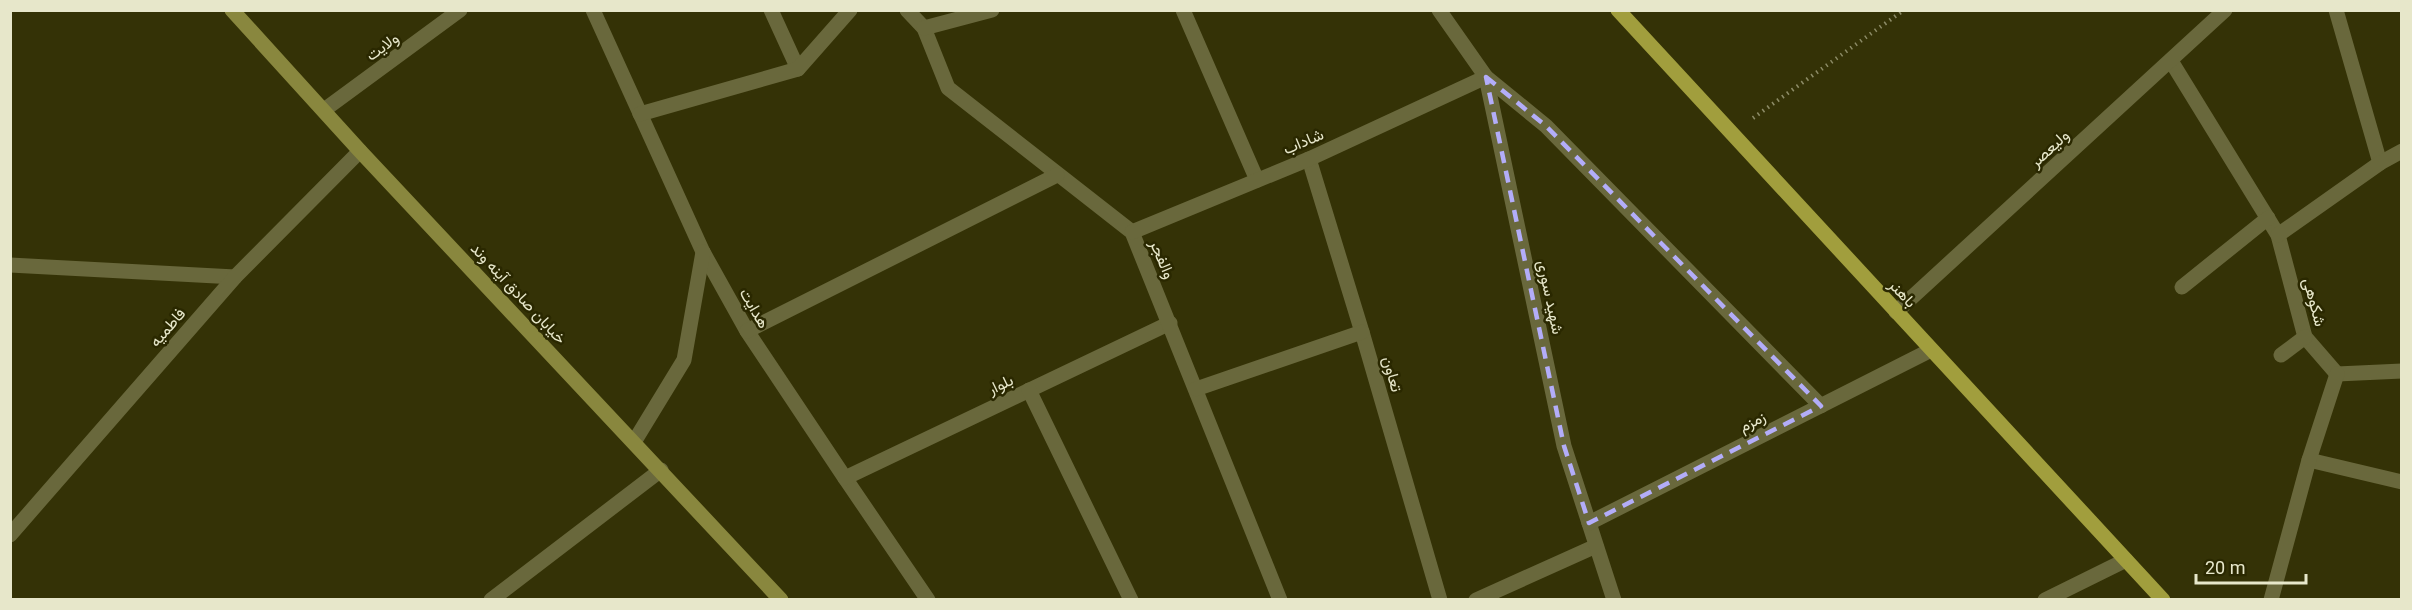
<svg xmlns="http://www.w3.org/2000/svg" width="2412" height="610" viewBox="0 0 2412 610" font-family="Roboto,Vazirmatn,sans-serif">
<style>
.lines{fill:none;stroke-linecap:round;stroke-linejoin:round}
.path{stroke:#8c8b66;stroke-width:4;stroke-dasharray:1.5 4.5;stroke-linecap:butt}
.service{stroke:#69683c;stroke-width:15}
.minor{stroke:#69683c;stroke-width:15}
.tertiary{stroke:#69683c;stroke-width:15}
.secondary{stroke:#89873e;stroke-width:15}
.primary{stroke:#a19e3d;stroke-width:15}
.marked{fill:none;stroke:#b3adf9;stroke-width:4.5;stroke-dasharray:12 8;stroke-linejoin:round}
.labels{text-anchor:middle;stroke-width:5;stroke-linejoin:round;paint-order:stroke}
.street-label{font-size:16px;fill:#e7e7ca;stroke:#2a2800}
</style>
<rect width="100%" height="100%" fill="#343206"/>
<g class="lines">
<path class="path" d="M 1753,118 L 1904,10"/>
<g class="service">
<path d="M 845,478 L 928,600"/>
<path d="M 1476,600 L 1596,546"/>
</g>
<g class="minor">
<path d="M 593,10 L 703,252 L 747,331 L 845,478 L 1170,323"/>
<path d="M 771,10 L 798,69"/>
<path d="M 907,10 L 924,28 L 948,88 L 1132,232 L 1280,600"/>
<path d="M 1183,10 L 1257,180"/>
<path d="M 1439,10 L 1486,77 L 1564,446 L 1614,600"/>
<path d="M 2336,10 L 2380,163"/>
<path d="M 924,28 L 992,10"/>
<path d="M 2171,61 L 2278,235 L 2305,337 L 2337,374"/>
<path d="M 640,114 L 798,69 L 850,10"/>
<path d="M 1309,159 L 1362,332 L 1440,600"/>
<path d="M 1132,232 L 1309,159 L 1486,77 L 1546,126 L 1821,406"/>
<path d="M 2278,235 L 2380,163 L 2402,151"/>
<path d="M 10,265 L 235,277"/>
<path d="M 2182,287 L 2268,218"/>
<path d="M 747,331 L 1057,175"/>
<path d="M 2281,355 L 2305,337"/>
<path d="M 2337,374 L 2402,371"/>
<path d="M 1196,389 L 1362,332"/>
<path d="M 1029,390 L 1131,600"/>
<path d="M 634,442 L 684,360 L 703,252"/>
<path d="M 2309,460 L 2402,482"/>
<path d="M 1589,523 L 1931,350"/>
<path d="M 491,600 L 661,470"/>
<path d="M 2045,600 L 2126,560"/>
<path d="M 2271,600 L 2309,460 L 2337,374"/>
</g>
<g class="tertiary">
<path d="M 324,110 L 460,10"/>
<path d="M 1896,312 L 2225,10"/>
<path d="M 10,535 L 235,277 L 360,151"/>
</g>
<path class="secondary" d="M 232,10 L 360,151 L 781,600"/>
<path class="primary" d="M 1618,10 L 2163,600"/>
</g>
<path class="marked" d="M 1486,77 L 1546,126 L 1821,406 L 1589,523 L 1564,446 Z"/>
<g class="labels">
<g class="street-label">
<text transform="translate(382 46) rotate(-36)" y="6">ولایت</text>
<text transform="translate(1303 141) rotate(-23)" y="6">شاداب</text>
<text transform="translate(2049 148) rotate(-43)" y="6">ولیعصر</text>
<text transform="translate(1163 259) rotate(67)" y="6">والفجر</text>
<text transform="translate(519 293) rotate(47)" y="6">خیابان صادق آینه وند</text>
<text transform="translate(1903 293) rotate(47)" y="6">باهنر</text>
<text transform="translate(1551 297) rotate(78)" y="6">شهید سوری</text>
<text transform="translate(2315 302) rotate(75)" y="6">شکوهی</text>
<text transform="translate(755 308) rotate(60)" y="6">هدایت</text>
<text transform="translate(167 327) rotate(-49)" y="6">فاطمیه</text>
<text transform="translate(1393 374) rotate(74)" y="6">تعاون</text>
<text transform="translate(1000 384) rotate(-26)" y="6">بلوار</text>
<text transform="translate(1752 421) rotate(-27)" y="6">زمزم</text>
</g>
</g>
<rect width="2412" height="610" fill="none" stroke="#e7e7ca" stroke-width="24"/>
<path d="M2196 574v9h110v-9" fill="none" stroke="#e7e7ca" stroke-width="3"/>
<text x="2205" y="574" font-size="18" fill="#e7e7ca" stroke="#2a2800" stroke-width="4.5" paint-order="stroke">20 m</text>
</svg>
